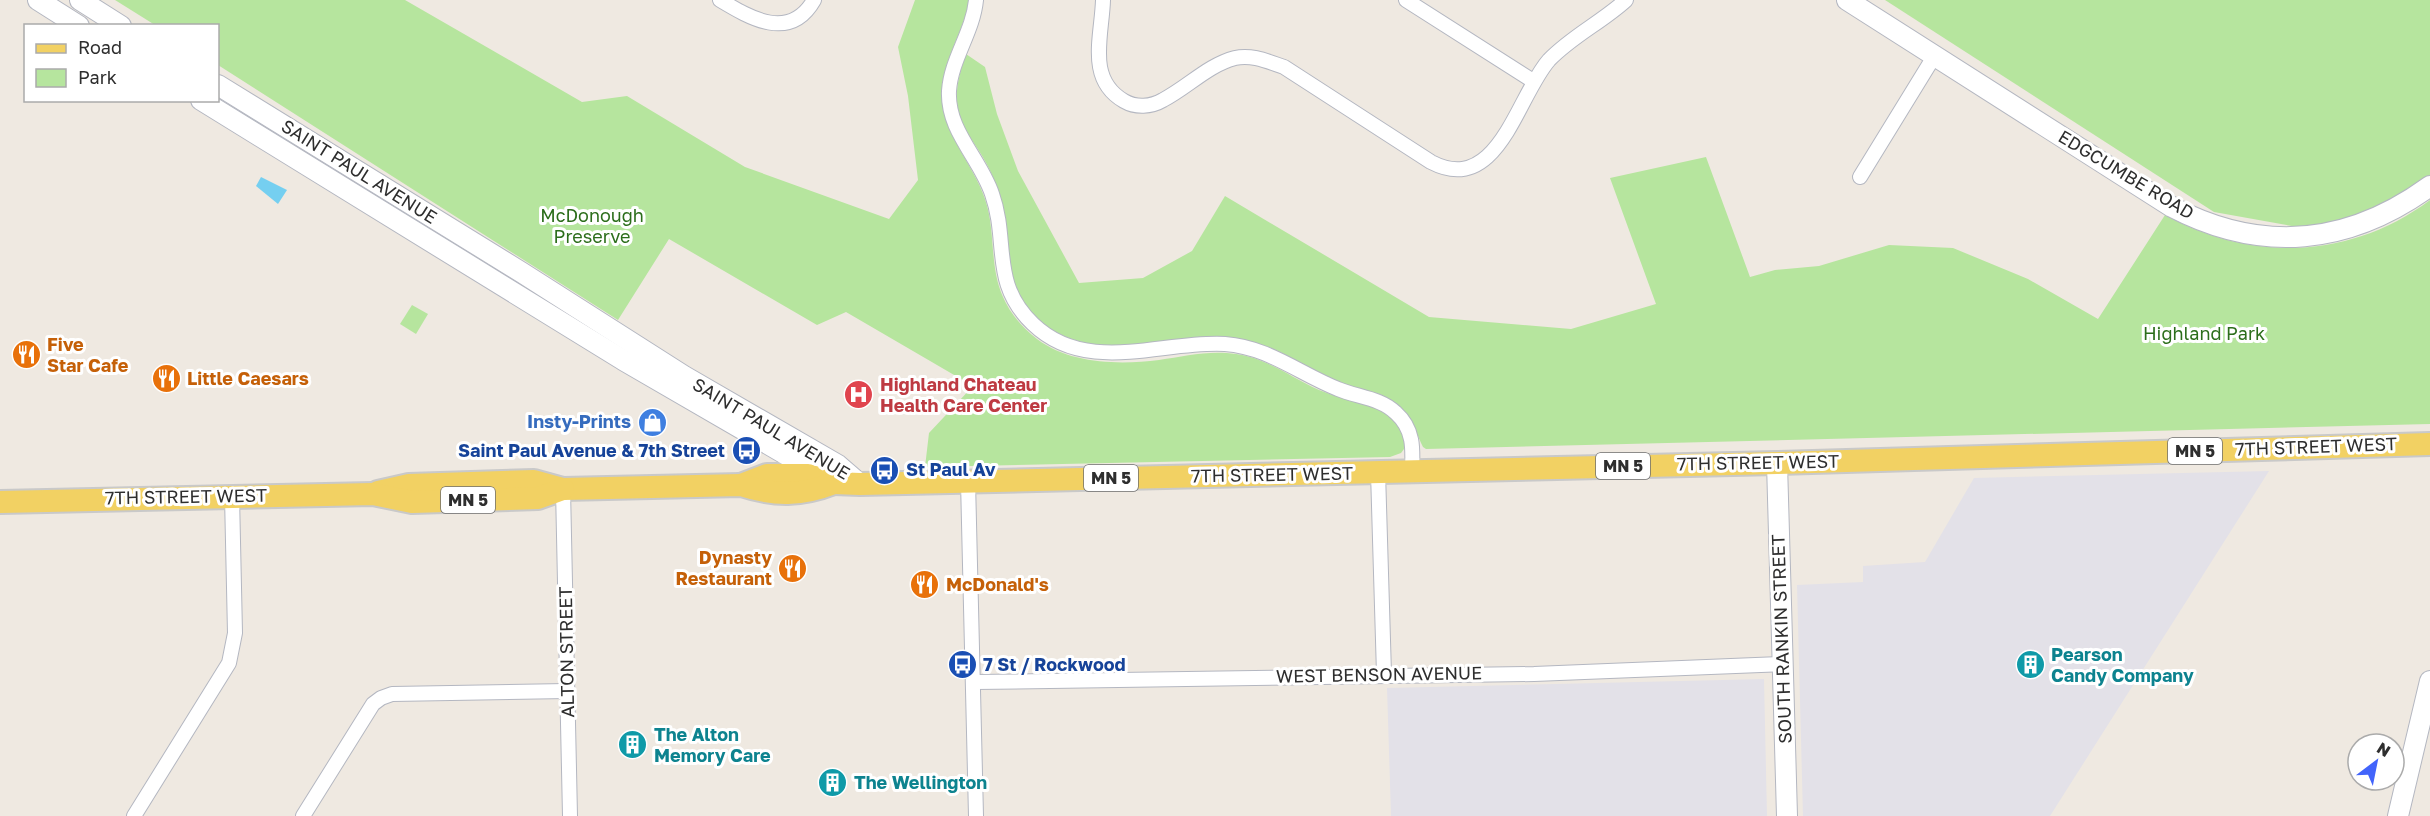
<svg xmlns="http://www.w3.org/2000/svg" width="2430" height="816" viewBox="0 0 2430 816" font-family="'Golos Text',sans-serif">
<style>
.industrial{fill:#e3e1e8}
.green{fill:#b6e59e}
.water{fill:#75cff0}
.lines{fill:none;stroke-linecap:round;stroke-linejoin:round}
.street-casing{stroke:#b4b7c1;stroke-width:16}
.secondary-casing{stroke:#b4b7c1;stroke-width:22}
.primary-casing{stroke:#c9c9c9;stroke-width:26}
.street{stroke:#fff;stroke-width:14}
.secondary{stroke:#fff;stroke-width:20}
.primary{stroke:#f2d163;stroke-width:22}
.labels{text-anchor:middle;stroke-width:6;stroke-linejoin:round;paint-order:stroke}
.shield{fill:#fff;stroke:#6d6d6d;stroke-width:1.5}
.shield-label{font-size:16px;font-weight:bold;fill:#2e2e2e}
.street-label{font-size:18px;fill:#2e2e2e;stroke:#fff}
.park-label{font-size:18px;fill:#2c6e1b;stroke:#fff}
.food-label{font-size:18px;font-weight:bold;fill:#c56008;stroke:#fff;text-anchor:start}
.health-label{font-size:18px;font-weight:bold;fill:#be3a42;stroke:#fff;text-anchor:start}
.shop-label{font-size:18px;font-weight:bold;fill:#366cbe;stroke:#fff;text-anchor:end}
.transit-label{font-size:18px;font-weight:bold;fill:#164399;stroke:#fff;text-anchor:start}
.culture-label{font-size:18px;font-weight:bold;fill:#0d838f;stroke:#fff;text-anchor:start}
</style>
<rect width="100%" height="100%" fill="#efe9e1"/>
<g class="industrial">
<path d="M 2269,471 L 2050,816 L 1803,816 L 1797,585 L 1863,582 L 1863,566 L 1925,562 L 1974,478 Z"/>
<path d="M 1764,679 L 1767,816 L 1391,816 L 1387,688 Z"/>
</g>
<g class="green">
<path d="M 115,0 L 405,0 L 582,102 L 627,96 L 745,167 L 889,219 L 918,180 L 908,96 L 898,47 L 915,0 L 969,0 C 964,33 941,62 942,95 C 943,135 973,163 985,199 C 996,231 989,266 1003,297 C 1010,313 1022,328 1037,339 C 1070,364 1119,365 1159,360 C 1185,356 1209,350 1236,354 C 1267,358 1290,377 1319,390 C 1340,399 1368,401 1387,414 C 1397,422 1407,436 1404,449 L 1401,453 L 1390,457 L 925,467 L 929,433 L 973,386 L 846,312 L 817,325 L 669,239 L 618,320 L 218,65 L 218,26 L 155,25 Z"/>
<path d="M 1885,0 L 2430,0 L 2430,175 L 2372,212 L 2314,230 L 2214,212 Z"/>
<path d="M 966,54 L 985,67 L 997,114 L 1018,171 L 1079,283 L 1143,278 L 1192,251 L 1225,196 L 1429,317 L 1571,329 L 1656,304 L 1610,178 L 1706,157 L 1750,277 L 1775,270 L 1819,266 L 1889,245 L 1953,248 L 2028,279 L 2098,319 L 2165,215 C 2251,262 2350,260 2430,200 L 2430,424 L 1426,449 L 1423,447 C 1418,437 1415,427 1409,418 C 1390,390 1363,393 1334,381 C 1314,374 1297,361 1278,351 C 1263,344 1246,341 1230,338 C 1204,334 1179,343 1153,345 C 1110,350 1057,346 1028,309 C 1002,276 1008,231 998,192 C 981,131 938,131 966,54 Z"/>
<path d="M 412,305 L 428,314 L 416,334 L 400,324 Z"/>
</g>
<path class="water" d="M 261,177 L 287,190 L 278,204 L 256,186 Z"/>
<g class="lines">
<defs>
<g id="street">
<path d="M 720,0 C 750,18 790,42 814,0"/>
<path d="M 976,0 C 973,32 951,59 949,91 C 947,131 980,158 992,194 C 1009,242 990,283 1033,324 C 1087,376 1163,340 1225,344 C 1268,347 1300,374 1338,389 C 1357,397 1381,398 1396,413 C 1414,429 1413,449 1412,471"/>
<path d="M 1103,0 C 1102,36 1086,79 1124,101 C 1136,108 1151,107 1163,100 C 1188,87 1208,65 1235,58 C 1252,54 1269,62 1284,67 L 1431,162 C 1498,197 1517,96 1549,60 C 1572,36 1602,22 1626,0"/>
<path d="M 1406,0 L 1533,81"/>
<path d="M 1860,177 L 1935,55"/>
<path d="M 1378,472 L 1384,674"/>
<path d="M 968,481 L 976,816"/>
<path d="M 563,489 L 570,816"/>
<path d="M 975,682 L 1534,674 L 1783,664"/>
<path d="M 134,816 L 229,663 L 235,633 L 232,496"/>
<path d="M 303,816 L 373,704 L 381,698 L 392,694 L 567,691"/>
</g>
<g id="secondary">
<path d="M 38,0 L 79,26"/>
<path d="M 80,0 L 121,26"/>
<path d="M 1847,0 L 2172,207 C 2262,254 2349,245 2430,186"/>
<path d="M 218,85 L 521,272 L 684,376 L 838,465 L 860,484"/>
<path d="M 201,100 L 623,360 L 804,465 L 826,472"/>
<path d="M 1777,463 L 1787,816"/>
<path d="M 2398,816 L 2430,681"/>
</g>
<g id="primary">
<path d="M 741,485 L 767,475 L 808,475 L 834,483 L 860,484 L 1777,463 L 2430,444"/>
<path d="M 378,492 L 409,485 L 534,481 L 563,489 L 741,485 C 775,496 801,496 834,483"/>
<path d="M 0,502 L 373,494 L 412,502 L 538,498 L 563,489"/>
</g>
</defs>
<use href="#street" class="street-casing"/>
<use href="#secondary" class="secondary-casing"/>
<use href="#primary" class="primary-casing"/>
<use href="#street" class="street"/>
<use href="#secondary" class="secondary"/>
<use href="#primary" class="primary"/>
</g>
<defs>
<symbol id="restaurant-disc" viewBox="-11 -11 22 22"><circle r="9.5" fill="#e8710a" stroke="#fff"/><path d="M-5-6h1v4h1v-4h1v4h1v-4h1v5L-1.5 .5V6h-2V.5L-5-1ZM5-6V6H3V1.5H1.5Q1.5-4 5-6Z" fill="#fff"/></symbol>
<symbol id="hospital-disc" viewBox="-11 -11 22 22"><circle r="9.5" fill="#e0444e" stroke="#fff"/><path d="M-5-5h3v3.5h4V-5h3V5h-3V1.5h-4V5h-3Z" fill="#fff"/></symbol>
<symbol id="shop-disc" viewBox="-11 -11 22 22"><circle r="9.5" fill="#3f7fe0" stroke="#fff"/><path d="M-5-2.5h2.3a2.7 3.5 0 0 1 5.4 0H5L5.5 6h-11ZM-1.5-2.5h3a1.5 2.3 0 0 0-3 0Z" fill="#fff"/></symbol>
<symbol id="bus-disc" viewBox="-11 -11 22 22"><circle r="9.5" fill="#1a4fb4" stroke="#fff"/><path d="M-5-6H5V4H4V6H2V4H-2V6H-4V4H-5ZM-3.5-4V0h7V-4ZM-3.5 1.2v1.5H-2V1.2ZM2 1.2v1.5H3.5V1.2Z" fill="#fff"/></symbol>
<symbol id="building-disc" viewBox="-11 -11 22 22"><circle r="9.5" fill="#0f9aa8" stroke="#fff"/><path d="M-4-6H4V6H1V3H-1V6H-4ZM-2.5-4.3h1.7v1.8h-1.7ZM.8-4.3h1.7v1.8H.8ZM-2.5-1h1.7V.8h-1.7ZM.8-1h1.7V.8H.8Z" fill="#fff"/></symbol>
</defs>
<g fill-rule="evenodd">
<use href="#restaurant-disc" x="10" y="338" width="33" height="33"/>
<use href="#restaurant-disc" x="150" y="362" width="33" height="33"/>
<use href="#hospital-disc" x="842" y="378" width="33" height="33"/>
<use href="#shop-disc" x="636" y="406" width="33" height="33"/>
<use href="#bus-disc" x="730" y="434" width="33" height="33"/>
<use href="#bus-disc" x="868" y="454" width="33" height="33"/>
<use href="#restaurant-disc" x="776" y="552" width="33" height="33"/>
<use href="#restaurant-disc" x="908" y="568" width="33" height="33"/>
<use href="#bus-disc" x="946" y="648" width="33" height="33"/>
<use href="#building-disc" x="2014" y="648" width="33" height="33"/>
<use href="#building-disc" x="616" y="728" width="33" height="33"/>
<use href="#building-disc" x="816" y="766" width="33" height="33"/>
</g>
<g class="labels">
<g class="shield">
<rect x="2168" y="438" width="54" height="26" rx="4.5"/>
<rect x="1596" y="453" width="54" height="26" rx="4.5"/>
<rect x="1084" y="465" width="54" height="26" rx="4.5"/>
<rect x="441" y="487" width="54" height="26" rx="4.5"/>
</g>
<g class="shield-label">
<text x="2195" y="457">MN 5</text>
<text x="1623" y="472">MN 5</text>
<text x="1111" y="484">MN 5</text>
<text x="468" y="506">MN 5</text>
</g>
<g class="street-label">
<text transform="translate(359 172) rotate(32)" y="6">SAINT PAUL AVENUE</text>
<text transform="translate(2126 175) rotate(31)" y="6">EDGCUMBE ROAD</text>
<text transform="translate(771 429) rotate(31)" y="6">SAINT PAUL AVENUE</text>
<text transform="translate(2316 447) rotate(-2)" y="6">7TH STREET WEST</text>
<text transform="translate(1758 463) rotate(-1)" y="6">7TH STREET WEST</text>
<text transform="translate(1272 475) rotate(-1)" y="6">7TH STREET WEST</text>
<text transform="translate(186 497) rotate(-1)" y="6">7TH STREET WEST</text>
<text transform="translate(1782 639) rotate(-92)" y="6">SOUTH RANKIN STREET</text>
<text transform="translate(567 652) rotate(-91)" y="6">ALTON STREET</text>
<text transform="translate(1379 675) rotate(-1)" y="6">WEST BENSON AVENUE</text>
</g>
<g class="park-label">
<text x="592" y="222">McDonough<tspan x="592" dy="21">Preserve</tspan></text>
<text x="2204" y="340">Highland Park</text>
</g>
<g class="food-label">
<text x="47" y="351">Five<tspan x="47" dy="21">Star Cafe</tspan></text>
<text x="187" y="385">Little Caesars</text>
<text x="772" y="564" text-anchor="end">Dynasty<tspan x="772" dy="21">Restaurant</tspan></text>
<text x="946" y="591">McDonald's</text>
</g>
<g class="health-label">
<text x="880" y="391">Highland Chateau<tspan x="880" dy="21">Health Care Center</tspan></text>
</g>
<g class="shop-label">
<text x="631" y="428">Insty-Prints</text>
</g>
<g class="transit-label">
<text x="725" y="457" text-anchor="end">Saint Paul Avenue &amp; 7th Street</text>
<text x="906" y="476">St Paul Av</text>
<text x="983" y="671">7 St / Rockwood</text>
</g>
<g class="culture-label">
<text x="2051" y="661">Pearson<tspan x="2051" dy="21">Candy Company</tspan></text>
<text x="654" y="741">The Alton<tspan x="654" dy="21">Memory Care</tspan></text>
<text x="854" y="789">The Wellington</text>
</g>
</g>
<rect x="24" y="24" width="195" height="78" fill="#ffffff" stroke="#ababab" stroke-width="1.5"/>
<rect x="36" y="44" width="30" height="9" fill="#f2d163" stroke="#ababab" stroke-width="1.5"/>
<text x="78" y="54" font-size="18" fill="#2e2e2e">Road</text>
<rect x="36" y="69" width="30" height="18" fill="#b6e59e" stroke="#ababab" stroke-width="1.5"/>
<text x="78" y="84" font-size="18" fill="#2e2e2e">Park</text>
<g transform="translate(2376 762) rotate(32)"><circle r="28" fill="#ffffff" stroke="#ababab" stroke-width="1.5"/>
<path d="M0-4.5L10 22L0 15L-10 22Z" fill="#4264fb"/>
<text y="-9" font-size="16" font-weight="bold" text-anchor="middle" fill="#2e2e2e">N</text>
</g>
</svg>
